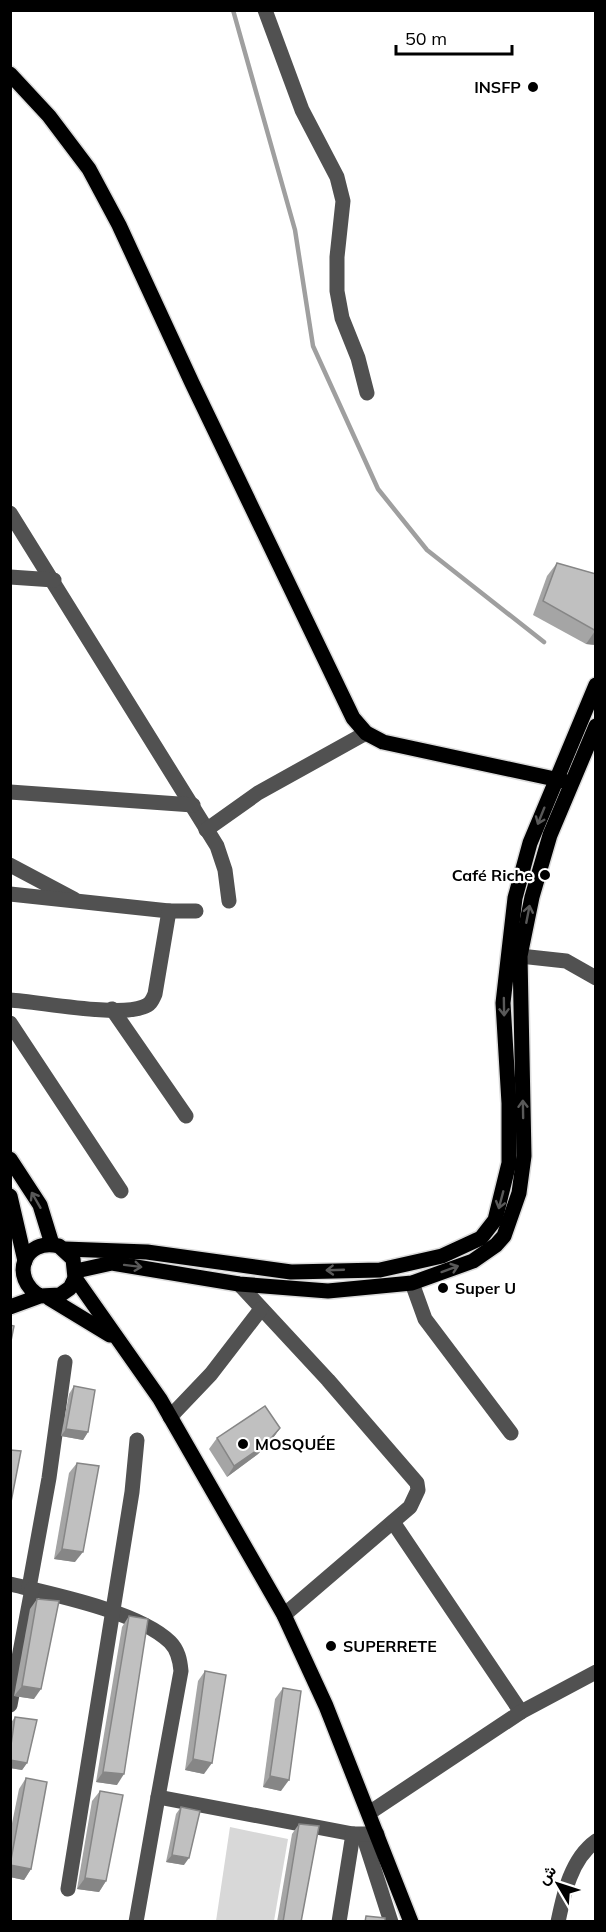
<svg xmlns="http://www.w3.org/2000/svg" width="606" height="1932" viewBox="0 0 606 1932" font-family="Mulish,Vazirmatn,sans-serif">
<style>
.park{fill:#d8d8d8}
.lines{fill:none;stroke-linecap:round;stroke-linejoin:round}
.stream{stroke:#9f9f9f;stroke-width:4.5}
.major-casing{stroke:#dbdbdb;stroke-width:18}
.minor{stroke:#515151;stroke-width:15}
.major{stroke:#000;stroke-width:15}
.wall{fill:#a5a5a5}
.shaded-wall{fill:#868686}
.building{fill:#c0c0c0;stroke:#868686;stroke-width:1.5}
.oneway{stroke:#595959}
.poi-dot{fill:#000;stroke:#fff;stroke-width:2}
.labels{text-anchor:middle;stroke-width:4.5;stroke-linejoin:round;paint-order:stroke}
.poi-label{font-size:16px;font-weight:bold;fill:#000;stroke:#fff;text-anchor:start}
</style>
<rect width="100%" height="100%" fill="#fff"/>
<path class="park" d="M 230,1827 L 288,1839 L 274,1921 L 216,1921 Z"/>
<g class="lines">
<path class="stream" d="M 233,10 L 295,230 L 313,346 L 378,489 L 427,550 L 544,642"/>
<defs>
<g id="major">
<path d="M 10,74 L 49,116 L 89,169 L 119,225 L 192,383 L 353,718 L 366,733 L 383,742 L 564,781"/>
<path d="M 10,1159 L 40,1205 L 52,1244"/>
<path d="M 10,1196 L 25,1261"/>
<path d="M 65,1249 L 147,1252 L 291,1272 L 380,1270 L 442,1256 L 481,1238 L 495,1220 L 509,1163 L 509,1103 L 503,1003 L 515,898 L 530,843 L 596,685"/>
<path d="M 76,1271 L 112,1263 L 239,1284 L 328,1291 L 412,1283 L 473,1261 L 496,1245 L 504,1236 L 519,1193 L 524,1156 L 520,956 L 532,897 L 550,835 L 596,726"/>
<path d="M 75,1278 L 160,1399 L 284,1615 L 326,1706 L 411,1922"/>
<path d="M 49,1298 L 110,1335"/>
<path d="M 10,1307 L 40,1296 L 60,1295 L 70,1288 L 75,1278 L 73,1259 L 59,1246 C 24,1237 9,1278 40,1296"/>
</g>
</defs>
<use href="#major" class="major-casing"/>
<g class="minor">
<path d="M 265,10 L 302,110 L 337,177 L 343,201 L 337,257 L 337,291 L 342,318 L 358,358 L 367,393"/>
<path d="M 10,513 L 217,846 L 225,870 L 229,901"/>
<path d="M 10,577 L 54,580"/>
<path d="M 10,792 L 193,805"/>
<path d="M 206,830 L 258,793 L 366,733"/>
<path d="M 10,865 L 74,899"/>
<path d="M 10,894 L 169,911 L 196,911"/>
<path d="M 520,956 L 566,961 L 596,978"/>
<path d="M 10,1000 C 41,1002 117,1017 143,1007 C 150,1005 152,1001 155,994 L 169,911"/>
<path d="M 112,1009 L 186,1116"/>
<path d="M 10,1023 L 121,1191"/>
<path d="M 412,1283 L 425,1319 L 511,1433"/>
<path d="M 239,1284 L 328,1380 L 417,1483 L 418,1490 L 410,1507 L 284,1615"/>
<path d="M 170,1417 L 211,1374 L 261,1309"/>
<path d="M 393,1522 L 521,1712"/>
<path d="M 10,1584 C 52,1594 140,1612 170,1642 C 178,1650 180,1660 181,1671 L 158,1797"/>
<path d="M 29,1588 L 49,1478 L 65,1362"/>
<path d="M 10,1705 L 32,1589"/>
<path d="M 369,1813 L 521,1712 L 596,1672"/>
<path d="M 363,1835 L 391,1922"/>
<path d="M 68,1889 L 132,1492 L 137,1440"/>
<path d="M 136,1922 L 158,1797 L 353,1834 L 377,1834"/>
<path d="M 339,1922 L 353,1834"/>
<path d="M 558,1922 C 564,1893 571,1859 596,1841"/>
</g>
<use href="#major" class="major"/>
</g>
<g class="wall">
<path d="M 557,563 L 596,574 L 596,645 L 586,644 L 533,615 L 547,576 Z"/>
<path d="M 74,1386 L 88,1432 L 83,1440 L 61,1436 L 69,1394 Z"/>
<path d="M 280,1428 L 273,1438 L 258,1454 L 227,1477 L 209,1449 L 217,1438 Z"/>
<path d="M 77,1463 L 75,1562 L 54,1559 L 69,1473 Z"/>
<path d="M 37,1599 L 34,1699 L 14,1696 L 30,1609 Z"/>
<path d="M 129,1616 L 117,1785 L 96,1782 L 122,1627 Z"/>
<path d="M 205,1671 L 204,1774 L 185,1770 L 198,1681 Z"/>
<path d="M 283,1688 L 281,1791 L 263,1787 L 275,1699 Z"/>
<path d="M 15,1717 L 27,1763 L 22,1770 L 10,1768 L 10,1724 Z"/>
<path d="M 26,1778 L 31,1869 L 24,1880 L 10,1877 L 10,1833 L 19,1789 Z"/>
<path d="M 100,1791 L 106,1881 L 99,1892 L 77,1889 L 92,1801 Z"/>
<path d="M 181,1807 L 184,1865 L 166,1862 L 176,1814 Z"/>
<path d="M 299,1824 L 301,1922 L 277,1922 L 292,1834 Z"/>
</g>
<g class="shaded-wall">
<path d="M 595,631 L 596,645 L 586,644 Z"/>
<path d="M 280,1428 L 273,1438 L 258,1454 L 227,1477 L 234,1466 Z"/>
<path d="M 66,1429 L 88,1432 L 83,1440 L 61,1436 Z"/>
<path d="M 62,1549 L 83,1552 L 75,1562 L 54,1559 Z"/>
<path d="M 22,1686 L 41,1689 L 34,1699 L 14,1696 Z"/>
<path d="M 193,1759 L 212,1763 L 204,1774 L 185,1770 Z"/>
<path d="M 10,1760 L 27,1763 L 22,1770 L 10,1768 Z"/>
<path d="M 103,1772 L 124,1774 L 117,1785 L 96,1782 Z"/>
<path d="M 270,1776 L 289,1780 L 281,1791 L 263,1787 Z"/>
<path d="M 172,1855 L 189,1858 L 184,1865 L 166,1862 Z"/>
<path d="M 10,1865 L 31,1869 L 24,1880 L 10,1877 Z"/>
<path d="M 85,1878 L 106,1881 L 99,1892 L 77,1889 Z"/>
</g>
<g class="building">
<path d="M 557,563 L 596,574 L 596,631 L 543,601 Z"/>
<path d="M 10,1325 L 14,1326 L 10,1346 Z"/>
<path d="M 74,1386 L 95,1390 L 88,1432 L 66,1429 Z"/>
<path d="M 265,1406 L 280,1428 L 266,1444 L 234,1466 L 217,1438 Z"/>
<path d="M 10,1450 L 21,1451 L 10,1507 Z"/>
<path d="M 77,1463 L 99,1466 L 83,1552 L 62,1549 Z"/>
<path d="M 37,1599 L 59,1601 L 41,1689 L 22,1686 Z"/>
<path d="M 129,1616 L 148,1619 L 124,1774 L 103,1772 Z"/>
<path d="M 205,1671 L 226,1675 L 212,1763 L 193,1759 Z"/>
<path d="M 283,1688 L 301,1691 L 289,1780 L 270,1776 Z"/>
<path d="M 15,1717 L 37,1720 L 27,1763 L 10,1760 L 10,1752 Z"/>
<path d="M 26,1778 L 47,1782 L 31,1869 L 10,1865 Z"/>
<path d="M 100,1791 L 123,1795 L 106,1881 L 85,1878 Z"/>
<path d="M 181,1807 L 200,1811 L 189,1858 L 172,1855 Z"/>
<path d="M 299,1824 L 319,1826 L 301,1922 L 283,1922 Z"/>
<path d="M 366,1916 L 385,1918 L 385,1922 L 365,1922 Z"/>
</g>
<defs><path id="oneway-shaft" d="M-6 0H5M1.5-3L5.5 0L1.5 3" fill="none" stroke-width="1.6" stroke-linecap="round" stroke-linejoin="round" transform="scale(1.5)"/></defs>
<g class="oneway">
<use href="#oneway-shaft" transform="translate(541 816) rotate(112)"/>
<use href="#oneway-shaft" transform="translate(528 914) rotate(-79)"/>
<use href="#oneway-shaft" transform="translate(504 1007) rotate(89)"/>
<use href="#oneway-shaft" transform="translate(523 1109) rotate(-91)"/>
<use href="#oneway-shaft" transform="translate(36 1200) rotate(-120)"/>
<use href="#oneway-shaft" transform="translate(501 1200) rotate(105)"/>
<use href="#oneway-shaft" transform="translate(133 1266) rotate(7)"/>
<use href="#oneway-shaft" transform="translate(450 1269) rotate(-20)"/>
<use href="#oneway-shaft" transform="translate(335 1270) rotate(178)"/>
</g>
<g class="poi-dot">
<circle cx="533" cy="87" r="6"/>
<circle cx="545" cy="875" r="6"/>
<circle cx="443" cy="1288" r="6"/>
<circle cx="243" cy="1444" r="6"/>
<circle cx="331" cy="1646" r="6"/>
</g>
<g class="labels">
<g class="poi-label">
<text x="521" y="93" text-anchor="end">INSFP</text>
<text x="533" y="881" text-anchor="end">Café Riche</text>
<text x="455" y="1294">Super U</text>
<text x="255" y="1450">MOSQUÉE</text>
<text x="343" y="1652">SUPERRETE</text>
</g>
</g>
<rect width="606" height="1932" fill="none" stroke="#000000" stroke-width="24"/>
<g transform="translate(558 1884) rotate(309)" stroke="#ffffff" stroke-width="4.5" paint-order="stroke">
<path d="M0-4.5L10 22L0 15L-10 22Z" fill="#000000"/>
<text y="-9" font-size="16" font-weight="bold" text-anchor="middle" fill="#000000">ش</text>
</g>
<path d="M396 45v9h116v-9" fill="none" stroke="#000000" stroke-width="3"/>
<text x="405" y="45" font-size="18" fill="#000000" stroke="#ffffff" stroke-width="4.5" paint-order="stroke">50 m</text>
</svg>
